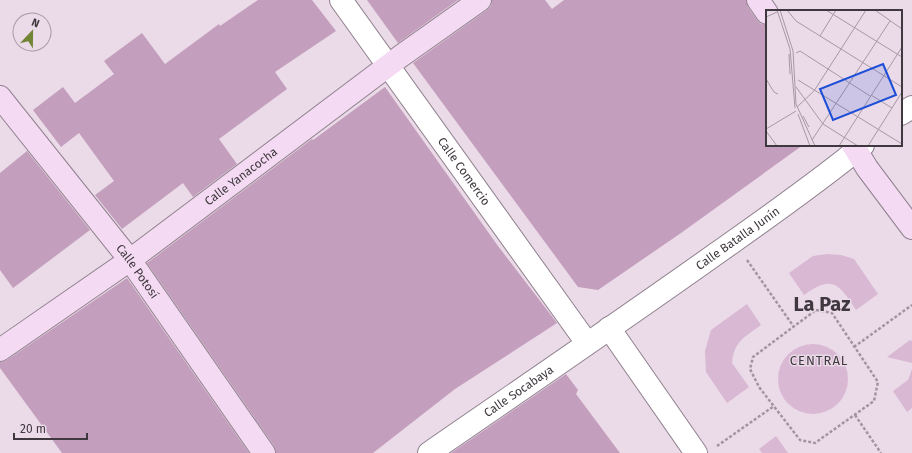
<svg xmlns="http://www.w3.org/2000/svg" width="912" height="453" viewBox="0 0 912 453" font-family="'Fira Sans',sans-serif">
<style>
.green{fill:#d9b8d4}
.building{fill:#c39fbd}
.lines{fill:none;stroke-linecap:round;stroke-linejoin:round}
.street-casing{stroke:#8f818d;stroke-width:24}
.secondary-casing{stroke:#8f818d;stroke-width:24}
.path{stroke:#a295a0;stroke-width:2.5;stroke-dasharray:3 2;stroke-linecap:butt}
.street{stroke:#fff;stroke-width:22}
.secondary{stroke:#f4daf2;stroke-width:22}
.labels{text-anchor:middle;stroke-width:3;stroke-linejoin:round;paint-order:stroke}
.street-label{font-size:12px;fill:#3f383e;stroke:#ebdae8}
.neighbourhood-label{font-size:13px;letter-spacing:1px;fill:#3f383e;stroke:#ebdae8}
.town-label{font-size:20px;font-weight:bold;fill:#3f383e;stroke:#ebdae8}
.inset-road{fill:none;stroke:#a699a4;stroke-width:1}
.view{fill:#1d4ed8;fill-opacity:0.15;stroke:#1d4ed8;stroke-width:2}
.inset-edge{fill:none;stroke:#3f383e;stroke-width:2}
</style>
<rect width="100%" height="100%" fill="#ebdae8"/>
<g class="green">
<path d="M 827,254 L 841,255 L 854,259 L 878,294 L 856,310 C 839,284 833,274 804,295 L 789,273 L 813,256 Z"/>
<path d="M 747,304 L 761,325 C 745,337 734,341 732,363 L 749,387 L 727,403 L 706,372 L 705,351 L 711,330 Z"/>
<path d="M 910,340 L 912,341 L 912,363 L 887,357 Z"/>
<circle cx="813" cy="379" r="35"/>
<path d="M 912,369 L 912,408 L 907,412 L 893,391 L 908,380 Z"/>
<path d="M 776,436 L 788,453 L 762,453 L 759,449 Z"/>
</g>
<g class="building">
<path d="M 258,0 L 312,0 L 336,31 L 275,72 L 287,89 L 219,139 L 237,164 L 193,197 L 183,183 L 122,229 L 95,195 L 114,181 L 79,133 L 61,147 L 33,110 L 63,87 L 75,103 L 114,74 L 104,61 L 142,33 L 165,64 L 219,24 L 220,26 Z"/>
<path d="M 367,0 L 458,0 L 398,43 Z"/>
<path d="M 492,0 L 545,0 L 552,9 L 564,0 L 746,0 L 748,7 L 757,20 L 761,24 L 767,25 L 767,145 L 803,145 L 681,233 L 598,290 L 578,287 L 413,63 L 487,10 L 491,6 Z"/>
<path d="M 385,87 L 498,246 L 557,323 L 455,389 L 373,453 L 276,453 L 274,446 L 147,263 L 312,139 L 313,140 Z"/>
<path d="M 27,151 L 90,230 L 13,288 L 0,270 L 0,173 Z"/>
<path d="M 127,278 L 249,453 L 62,453 L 0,368 L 0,362 L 7,360 Z"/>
<path d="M 566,374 L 578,390 L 576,394 L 620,453 L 451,453 Z"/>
</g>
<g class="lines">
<defs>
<g id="street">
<path id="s1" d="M 341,0 L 587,343"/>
<path d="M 901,114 L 912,107"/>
<path d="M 609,328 L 696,453"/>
<path id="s2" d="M 429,453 C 526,386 623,320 720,251 C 768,217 817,183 863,145"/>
</g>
<g id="secondary">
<path d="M 758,0 L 767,13"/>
<path id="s3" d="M 0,97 L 130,260 L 264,453"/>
<path d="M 853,145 L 867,168 L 912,228"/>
<path id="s4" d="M 0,350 L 130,260 L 401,56 L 480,0"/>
</g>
</defs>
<use href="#street" class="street-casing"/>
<use href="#secondary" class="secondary-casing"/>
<g class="path">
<path d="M 747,260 L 794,327"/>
<path d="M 816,310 L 832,313 L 878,382 L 874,401 L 815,443 L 800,440 L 759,387 L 750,369 L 753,357 Z"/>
<path d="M 854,347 L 912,305"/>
<path d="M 855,415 L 881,453"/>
<path d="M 717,446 L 774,406"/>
</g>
<use href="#street" class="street"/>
<use href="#secondary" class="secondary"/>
</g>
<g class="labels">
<g class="street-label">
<text dy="4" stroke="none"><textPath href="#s1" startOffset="211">Calle Comercio</textPath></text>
<text dy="4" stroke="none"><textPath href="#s4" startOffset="297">Calle Yanacocha</textPath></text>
<text dy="4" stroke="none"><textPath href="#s2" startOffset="376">Calle Batalla Junín</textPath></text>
<text dy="4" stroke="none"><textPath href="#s3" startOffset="222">Calle Potosí</textPath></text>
<text dy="4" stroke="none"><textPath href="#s2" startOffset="109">Calle Socabaya</textPath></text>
</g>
<g class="neighbourhood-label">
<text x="819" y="365">CENTRAL</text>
</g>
<g class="town-label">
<text x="822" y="311">La Paz</text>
</g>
</g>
<g transform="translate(766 10)">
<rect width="136" height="136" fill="#ebdae8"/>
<path class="inset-road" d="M 11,0 L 24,39 L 29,98M 14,0 L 27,41 L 30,94 L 49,136M 21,0 L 30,11 L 136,77M 60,0 L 136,47M 109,0 L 136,19M 0,7 L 11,2M 54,26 L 70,0M 30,43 L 34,41 L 104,86M 23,44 L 24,64M 0,69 L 8,82 L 12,84M 32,70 L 136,134M 30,77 L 57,114 L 92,136M 105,85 L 126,98M 31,97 L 48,81 L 100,0M 32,104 L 44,136M 37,106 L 43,117M 0,119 L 30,101M 0,121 L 11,136M 46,130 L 124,11M 73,136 L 136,37M 102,136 L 136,82"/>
<path class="view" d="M 117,54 L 130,85 L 67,110 L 54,79 Z"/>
<rect width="136" height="136" class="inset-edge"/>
</g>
<g transform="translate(32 32) rotate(22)"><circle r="19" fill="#ebdae8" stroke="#a699a4"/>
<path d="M0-3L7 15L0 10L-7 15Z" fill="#728535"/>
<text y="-6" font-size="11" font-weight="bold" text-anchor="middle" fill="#3f383e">N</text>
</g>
<path d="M14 433v6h73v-6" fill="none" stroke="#3f383e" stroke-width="2"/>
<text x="20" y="433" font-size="12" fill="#3f383e" stroke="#ebdae8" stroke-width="3" paint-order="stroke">20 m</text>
</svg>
